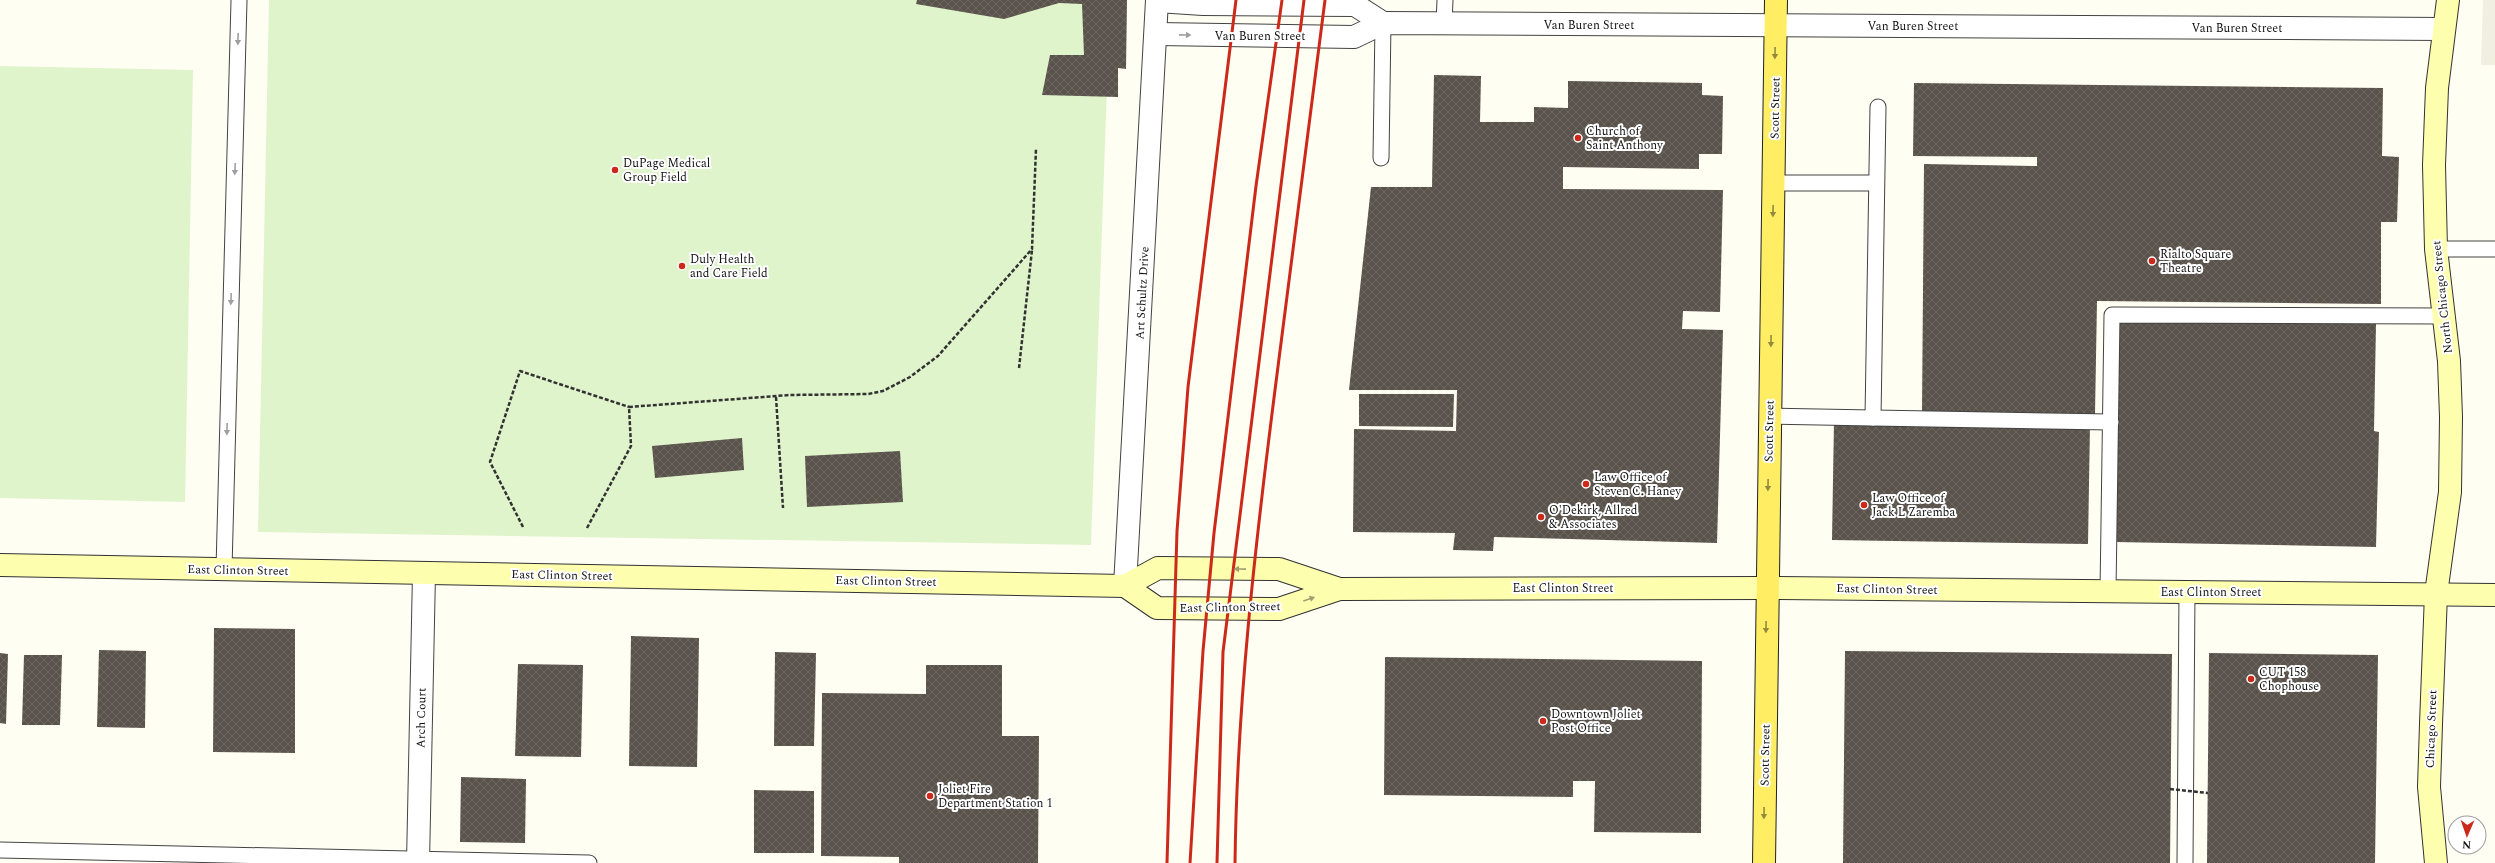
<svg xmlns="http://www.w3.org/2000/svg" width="2495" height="863" viewBox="0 0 2495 863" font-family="Spectral,serif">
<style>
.pitch{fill:#e0f4cb}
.plaza{fill:#f1efdf}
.building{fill:url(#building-cross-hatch)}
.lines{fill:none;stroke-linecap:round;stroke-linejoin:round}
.lane-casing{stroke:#434343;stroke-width:17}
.street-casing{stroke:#434343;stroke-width:24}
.secondary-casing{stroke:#323232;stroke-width:24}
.primary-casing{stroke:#212121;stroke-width:24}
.path{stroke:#323232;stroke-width:2.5;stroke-dasharray:4 2;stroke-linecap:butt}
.lane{stroke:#fff;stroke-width:15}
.street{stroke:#fff;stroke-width:22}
.secondary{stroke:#feffae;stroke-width:22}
.primary{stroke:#ffed63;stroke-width:22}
.rail{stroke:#cc291b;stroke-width:3}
.path-bridge{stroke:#323232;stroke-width:2.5;stroke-dasharray:4 2;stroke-linecap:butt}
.oneway{fill:#9f9f9f}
.oneway2{fill:#938a3e}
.oneway3{fill:#9f9f6f}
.poi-dot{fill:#cc291b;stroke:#fff;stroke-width:1.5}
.labels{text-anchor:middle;stroke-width:4;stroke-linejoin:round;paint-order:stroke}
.street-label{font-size:12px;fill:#101010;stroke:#fff}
.poi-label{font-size:12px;fill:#101010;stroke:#fff;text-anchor:start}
</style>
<defs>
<pattern id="building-cross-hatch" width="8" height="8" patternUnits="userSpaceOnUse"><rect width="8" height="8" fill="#5a534b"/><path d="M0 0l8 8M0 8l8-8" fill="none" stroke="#6d6761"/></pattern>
</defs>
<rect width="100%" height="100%" fill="#fffef3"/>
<g class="pitch">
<path d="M 269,0 L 1110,0 L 1091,545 L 258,532 Z"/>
<path d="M 0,66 L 193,70 L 185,502 L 0,498 Z"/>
</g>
<path class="plaza" d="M 2483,0 L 2495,0 L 2495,65 L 2481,65 Z"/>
<g class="building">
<path d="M 917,0 L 1127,0 L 1126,69 L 1118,68 L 1118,97 L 1042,95 L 1050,55 L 1084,55 L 1082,4 L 1059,3 L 1004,19 L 916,4 Z"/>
<path d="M 1434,75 L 1481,76 L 1480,122 L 1534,122 L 1534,107 L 1568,108 L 1568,81 L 1702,83 L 1702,95 L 1723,96 L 1722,154 L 1699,154 L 1699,169 L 1563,167 L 1563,189 L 1723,190 L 1720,312 L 1683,311 L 1682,329 L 1723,330 L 1717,543 L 1494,537 L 1493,551 L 1453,550 L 1455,533 L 1353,532 L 1354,429 L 1456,431 L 1457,390 L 1349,390 L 1371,187 L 1432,187 Z"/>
<path d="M 1914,83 L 2383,88 L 2382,156 L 2399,157 L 2397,222 L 2381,222 L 2381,304 L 2097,301 L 2095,414 L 1922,413 L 1924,164 L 2037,166 L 2037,157 L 1913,156 Z"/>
<path d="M 2119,320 L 2376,324 L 2374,431 L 2379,432 L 2376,547 L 2115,542 Z"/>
<path d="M 1359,394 L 1454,394 L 1453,427 L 1359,426 Z"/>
<path d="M 1834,421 L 2090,425 L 2088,544 L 1832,540 Z"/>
<path d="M 742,438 L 744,470 L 655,478 L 652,446 Z"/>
<path d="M 900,451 L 903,502 L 807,507 L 805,456 Z"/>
<path d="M 214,628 L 295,629 L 295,753 L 213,752 Z"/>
<path d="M 631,636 L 699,638 L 697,767 L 629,766 Z"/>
<path d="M 99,650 L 146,651 L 145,728 L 97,727 Z"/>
<path d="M 1845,651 L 2172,654 L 2170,863 L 1843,863 Z"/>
<path d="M 775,652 L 816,653 L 814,746 L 774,746 Z"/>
<path d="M 0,653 L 8,654 L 6,724 L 0,723 Z"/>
<path d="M 2209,653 L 2378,655 L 2375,863 L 2207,863 Z"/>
<path d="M 24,655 L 62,655 L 60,725 L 22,725 Z"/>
<path d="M 1385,657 L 1702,661 L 1701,833 L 1594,832 L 1595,781 L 1573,781 L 1573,797 L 1384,795 Z"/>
<path d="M 518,664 L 583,665 L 581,757 L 515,756 Z"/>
<path d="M 926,665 L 1002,665 L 1002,736 L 1039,736 L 1038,863 L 899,863 L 899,857 L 821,856 L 822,693 L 926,694 Z"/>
<path d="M 461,777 L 526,779 L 525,843 L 460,842 Z"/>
<path d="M 754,790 L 814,791 L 814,853 L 754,853 Z"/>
</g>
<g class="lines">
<defs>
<g id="lane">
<path d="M 1444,24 L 1445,0"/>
<path d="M 1381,158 L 1383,23"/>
<path d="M 1773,183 L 1876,183"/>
<path d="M 2436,249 L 2495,249"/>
<path d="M 1770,416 L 1873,418 L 1878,107"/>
<path d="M 1873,418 L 2111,422"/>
<path d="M 224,569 L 239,0"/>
<path d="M 2108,592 L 2112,315 L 2443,316"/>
<path d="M 0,850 L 589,863"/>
<path d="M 2185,863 L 2187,591"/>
</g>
<g id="street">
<path d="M 1157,1 L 1203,4 L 1355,5 L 1383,23"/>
<path d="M 1157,34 L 1354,37 L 1383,23 L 2443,29"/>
<path d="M 1125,586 L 1157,0"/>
<path d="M 418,863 L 424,573"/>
</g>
<g id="secondary">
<path d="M 0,565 L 1125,586 L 1158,568 L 1279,569 L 1339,589 L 1767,588 L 2495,595"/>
<path d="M 1125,586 L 1157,608 L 1279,609 L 1339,589"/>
<path d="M 2436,863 L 2429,787 L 2431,724 L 2436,594 L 2450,492 L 2451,417 L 2449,361 L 2436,249 L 2434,165 L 2437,88 L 2448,0"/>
</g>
<path id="primary" d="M 1764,863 L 1776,0"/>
</defs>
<use href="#lane" class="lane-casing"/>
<use href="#street" class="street-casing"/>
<use href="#secondary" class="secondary-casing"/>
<use href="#primary" class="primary-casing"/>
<g class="path">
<path d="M 1019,368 L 1032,250"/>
<path d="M 776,397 L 783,508"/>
<path d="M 523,527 L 490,462 L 520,371 L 629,407"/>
<path d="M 587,528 L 631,446 L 629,407 L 790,395 L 868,394 L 883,391 L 910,377 L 938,356 L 1032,249 L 1036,149"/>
</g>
<use href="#lane" class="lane"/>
<use href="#street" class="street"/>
<use href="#secondary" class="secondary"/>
<use href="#primary" class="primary"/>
<g class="rail">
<path d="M 1167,863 L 1177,531 L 1188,387 L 1236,0"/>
<path d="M 1190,863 L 1203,651 L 1214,533 L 1256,186 L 1282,0"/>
<path d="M 1217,863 L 1223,652 L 1304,0"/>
<path d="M 1235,863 C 1237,704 1255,547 1275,390 C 1292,260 1309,130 1325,0"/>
</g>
<path class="path-bridge" d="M 2170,789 L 2208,793"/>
</g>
<defs><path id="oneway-solid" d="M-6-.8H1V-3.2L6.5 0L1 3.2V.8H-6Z"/></defs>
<g class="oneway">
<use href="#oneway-solid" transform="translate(1185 35) rotate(1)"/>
<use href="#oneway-solid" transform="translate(238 39) rotate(92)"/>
<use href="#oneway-solid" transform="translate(235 169) rotate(92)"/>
<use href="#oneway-solid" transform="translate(231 299) rotate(92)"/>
<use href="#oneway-solid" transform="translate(227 429) rotate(92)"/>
</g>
<g class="oneway2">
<use href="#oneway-solid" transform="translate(1775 53) rotate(91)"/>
<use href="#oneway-solid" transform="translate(1773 211) rotate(91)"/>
<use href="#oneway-solid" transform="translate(1771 341) rotate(91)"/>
<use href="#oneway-solid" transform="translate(1768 485) rotate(91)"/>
<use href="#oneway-solid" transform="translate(1766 627) rotate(91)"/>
<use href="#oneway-solid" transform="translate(1764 813) rotate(91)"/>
</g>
<g class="oneway3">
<use href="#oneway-solid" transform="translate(1240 569) rotate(-179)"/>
<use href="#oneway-solid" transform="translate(1309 599) rotate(-19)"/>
</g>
<g class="poi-dot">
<circle cx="1578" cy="138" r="4"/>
<circle cx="615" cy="170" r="4"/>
<circle cx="2152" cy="261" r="4"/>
<circle cx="682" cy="266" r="4"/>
<circle cx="1586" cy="484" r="4"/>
<circle cx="1864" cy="505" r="4"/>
<circle cx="1541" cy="517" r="4"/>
<circle cx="2251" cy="679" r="4"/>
<circle cx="1543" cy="721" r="4"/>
<circle cx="930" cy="796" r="4"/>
</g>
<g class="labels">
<g class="street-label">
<text x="1589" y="29">Van Buren Street</text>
<text x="1913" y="30">Van Buren Street</text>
<text x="2237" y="32">Van Buren Street</text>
<text x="1260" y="40">Van Buren Street</text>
<text transform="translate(1775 108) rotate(-89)" y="4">Scott Street</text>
<text transform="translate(1142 293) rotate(-87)" y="4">Art Schultz Drive</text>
<text transform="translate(2442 297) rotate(-96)" y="4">North Chicago Street</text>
<text transform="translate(1769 431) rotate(-89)" y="4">Scott Street</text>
<text transform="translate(238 570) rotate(1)" y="4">East Clinton Street</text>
<text transform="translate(562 575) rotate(1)" y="4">East Clinton Street</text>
<text transform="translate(886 581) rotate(1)" y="4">East Clinton Street</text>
<text x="1563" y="592">East Clinton Street</text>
<text transform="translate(1887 589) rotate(1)" y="4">East Clinton Street</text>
<text x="2211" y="596">East Clinton Street</text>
<text transform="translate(1230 607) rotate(-1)" y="4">East Clinton Street</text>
<text transform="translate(421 718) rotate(-89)" y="4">Arch Court</text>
<text transform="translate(2431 729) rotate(-88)" y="4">Chicago Street</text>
<text transform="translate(1765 755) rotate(-89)" y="4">Scott Street</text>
</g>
<g class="poi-label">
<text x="1586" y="135">Church of<tspan x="1586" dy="14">Saint Anthony</tspan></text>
<text x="623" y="167">DuPage Medical<tspan x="623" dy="14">Group Field</tspan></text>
<text x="2160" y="258">Rialto Square<tspan x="2160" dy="14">Theatre</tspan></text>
<text x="690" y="263">Duly Health<tspan x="690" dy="14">and Care Field</tspan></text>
<text x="1594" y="481">Law Office of<tspan x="1594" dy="14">Steven C. Haney</tspan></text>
<text x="1872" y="502">Law Office of<tspan x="1872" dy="14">Jack L Zaremba</tspan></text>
<text x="1549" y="514">O'Dekirk, Allred<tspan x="1549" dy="14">&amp; Associates</tspan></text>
<text x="2259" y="676">CUT 158<tspan x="2259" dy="14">Chophouse</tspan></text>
<text x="1551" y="718">Downtown Joliet<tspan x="1551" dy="14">Post Office</tspan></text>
<text x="938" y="793">Joliet Fire<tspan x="938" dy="14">Department Station 1</tspan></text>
</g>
</g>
<g transform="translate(2467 835) rotate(182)"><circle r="19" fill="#ffffff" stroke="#9f9f9f"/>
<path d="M0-3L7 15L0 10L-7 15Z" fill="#cc291b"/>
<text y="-6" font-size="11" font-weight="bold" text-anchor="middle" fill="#101010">N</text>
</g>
</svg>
